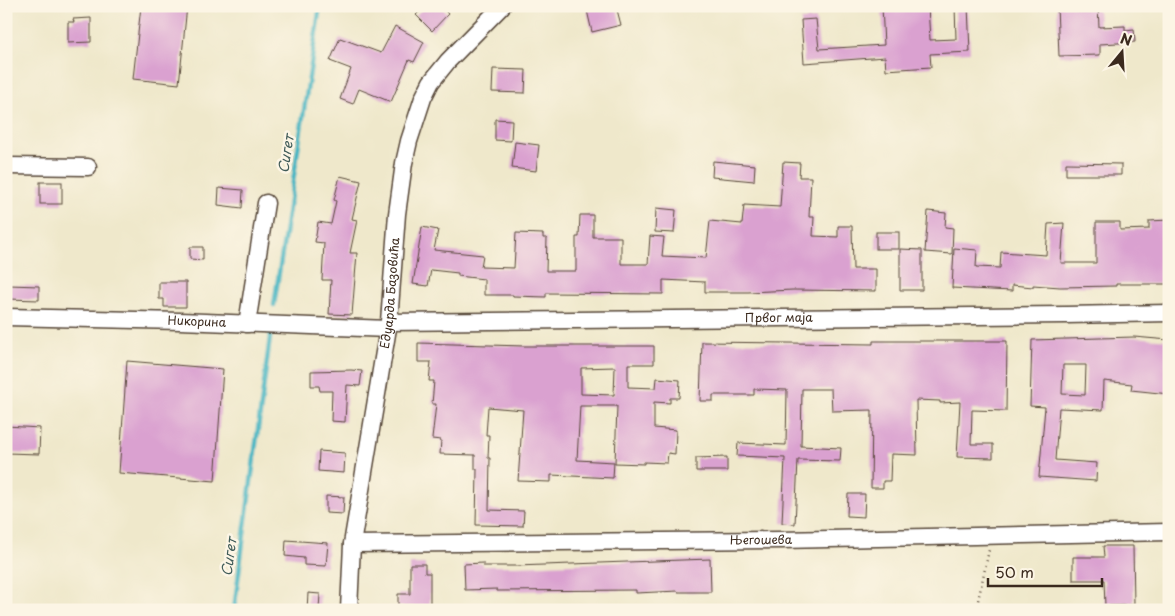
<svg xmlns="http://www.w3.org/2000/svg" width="1175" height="616" viewBox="0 0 1175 616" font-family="'Playpen Sans',sans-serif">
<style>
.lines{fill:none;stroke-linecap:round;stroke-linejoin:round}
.stream{stroke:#48b6c3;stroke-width:4.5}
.building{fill:#daa1d0;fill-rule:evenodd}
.minor-casing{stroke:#564638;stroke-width:19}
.path{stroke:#564638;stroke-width:2.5;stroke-dasharray:1 4;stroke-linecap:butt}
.minor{stroke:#fff;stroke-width:16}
.labels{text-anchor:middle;stroke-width:5;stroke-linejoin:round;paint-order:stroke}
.street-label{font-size:12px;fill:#3b2a1e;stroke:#fcf5e5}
.water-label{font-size:14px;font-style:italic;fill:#405b58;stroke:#fcf5e5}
</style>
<rect width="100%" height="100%" fill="#fcf5e5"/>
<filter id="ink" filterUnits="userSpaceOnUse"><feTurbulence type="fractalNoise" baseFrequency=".02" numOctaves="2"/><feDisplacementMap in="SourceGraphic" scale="10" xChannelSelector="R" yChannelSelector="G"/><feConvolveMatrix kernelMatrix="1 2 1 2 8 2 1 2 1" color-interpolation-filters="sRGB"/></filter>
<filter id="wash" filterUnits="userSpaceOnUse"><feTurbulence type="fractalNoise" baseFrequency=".0096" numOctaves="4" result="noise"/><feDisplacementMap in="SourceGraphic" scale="20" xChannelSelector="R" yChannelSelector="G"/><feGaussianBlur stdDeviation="1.12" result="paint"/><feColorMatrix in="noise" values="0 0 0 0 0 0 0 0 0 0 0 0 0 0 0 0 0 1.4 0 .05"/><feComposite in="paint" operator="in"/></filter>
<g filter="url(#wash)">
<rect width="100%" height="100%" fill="#efe8cb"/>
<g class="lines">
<g class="stream">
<path d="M 274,305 L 320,6"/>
<path d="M 234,610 L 271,330"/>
</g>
</g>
<g id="blocks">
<g class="building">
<path d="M 141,6 L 187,6 L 179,84 L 133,79 Z"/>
<path d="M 425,6 L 441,6 L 448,14 L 432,31 L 416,15 Z"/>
<path d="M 586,6 L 616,6 L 621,25 L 592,32 Z"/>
<path d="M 882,6 L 928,6 L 930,40 L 956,39 L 955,6 L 968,6 L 970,52 L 930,54 L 931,67 L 886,70 L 885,57 L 804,63 L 801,20 L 816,19 L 819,49 L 884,45 Z"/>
<path d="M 1057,6 L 1098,6 L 1099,27 L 1125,26 L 1125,30 L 1134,29 L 1135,42 L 1100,44 L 1100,55 L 1059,56 Z"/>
<path d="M 91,18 L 91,42 L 68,43 L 68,22 L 74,22 L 73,19 Z"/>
<path d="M 395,26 L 424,42 L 414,62 L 409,60 L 391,102 L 359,89 L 353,104 L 340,99 L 351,69 L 330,61 L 340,38 L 381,53 Z"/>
<path d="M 493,69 L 526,70 L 525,93 L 492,92 Z"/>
<path d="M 495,119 L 512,120 L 511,141 L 495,140 Z"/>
<path d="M 515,142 L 539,145 L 536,171 L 512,168 Z"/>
<path d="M 713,161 L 755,165 L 754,181 L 712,177 Z"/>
<path d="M 783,162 L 800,163 L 799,177 L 811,177 L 809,217 L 814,217 L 813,236 L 838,237 L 838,226 L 852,226 L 853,269 L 876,269 L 876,291 L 793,290 L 748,292 L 705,292 L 705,282 L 663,280 L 663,294 L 546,293 L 546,297 L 513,296 L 513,295 L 484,295 L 484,279 L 458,276 L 458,273 L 431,270 L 428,286 L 413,284 L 422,227 L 438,230 L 434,250 L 483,255 L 481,267 L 514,268 L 516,233 L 543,234 L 543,238 L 547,238 L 546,271 L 576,271 L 576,237 L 579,237 L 580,215 L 593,215 L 593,237 L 621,237 L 621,264 L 648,264 L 650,236 L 664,237 L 662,256 L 706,258 L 710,221 L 742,224 L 744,205 L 780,207 Z"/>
<path d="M 1066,163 L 1121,164 L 1121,175 L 1066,175 Z"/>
<path d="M 340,176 L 361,181 L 352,219 L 357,220 L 350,253 L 357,253 L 352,315 L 329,314 L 331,280 L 322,280 L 324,243 L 315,242 L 318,222 L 331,224 L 336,201 L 334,200 Z"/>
<rect x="40" y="182" width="22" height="22"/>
<path d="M 219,188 L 243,190 L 242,208 L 218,205 Z"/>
<path d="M 656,208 L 676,210 L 674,233 L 655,232 Z"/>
<path d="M 928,211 L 946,213 L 945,227 L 953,228 L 952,254 L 925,252 Z"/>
<path d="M 1169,220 L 1169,284 L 1116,284 L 1116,286 L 1060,287 L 1033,285 L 1033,287 L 1012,285 L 1012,291 L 952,288 L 954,248 L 977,250 L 976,267 L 1000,268 L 1001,252 L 1046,255 L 1048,224 L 1064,223 L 1061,263 L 1096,263 L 1096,222 L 1120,222 L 1120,230 L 1149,229 L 1149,221 Z"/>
<rect x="876" y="232" width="23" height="17"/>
<path d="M 190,247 L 203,247 L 203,260 L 190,259 Z"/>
<path d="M 900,249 L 922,250 L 922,290 L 900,290 Z"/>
<path d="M 159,282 L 186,282 L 186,307 L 164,307 L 164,299 L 159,299 Z"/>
<path d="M 9,285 L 39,286 L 39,300 L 8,299 Z"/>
<path d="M 1134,337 L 1169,340 L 1169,394 L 1131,390 L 1132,384 L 1104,381 L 1103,410 L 1059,408 L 1055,460 L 1097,463 L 1096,481 L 1039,477 L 1045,407 L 1030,406 L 1032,340 ZM 1063,365 L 1086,365 L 1085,395 L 1062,394 Z"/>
<path d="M 873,341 L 1007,341 L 1006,411 L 972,410 L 971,444 L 993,444 L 993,458 L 957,457 L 960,402 L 940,403 L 940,401 L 916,400 L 917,455 L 891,454 L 890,481 L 883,481 L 883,488 L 871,488 L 872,410 L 832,411 L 831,389 L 802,389 L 801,446 L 841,448 L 840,461 L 798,460 L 795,524 L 782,523 L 785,458 L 737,456 L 738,443 L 786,445 L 787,390 L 754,389 L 754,395 L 713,395 L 713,401 L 700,401 L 702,342 L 873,344 Z"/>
<path d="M 418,343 L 524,346 L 654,346 L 654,364 L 628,364 L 628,387 L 656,388 L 657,378 L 680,380 L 679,398 L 670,398 L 670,403 L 654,402 L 654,428 L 676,430 L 675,454 L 668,453 L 667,463 L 644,462 L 644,464 L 615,463 L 617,406 L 580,406 L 577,460 L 614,462 L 613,478 L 551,475 L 551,482 L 518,481 L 523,410 L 488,407 L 486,435 L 489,435 L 488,458 L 490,458 L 489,510 L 524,511 L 523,526 L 476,525 L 477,469 L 475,469 L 475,455 L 440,454 L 441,440 L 432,439 L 436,404 L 432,404 L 434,381 L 429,381 L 431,362 L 418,362 ZM 615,367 L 614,395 L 581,394 L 581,368 Z"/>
<path d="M 127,361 L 223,369 L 215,481 L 119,473 Z"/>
<path d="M 351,370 L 362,371 L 360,386 L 347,385 L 345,422 L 331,421 L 332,391 L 320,391 L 319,386 L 311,386 L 311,371 Z"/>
<path d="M 6,426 L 40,428 L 39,454 L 6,453 Z"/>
<path d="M 319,451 L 345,453 L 344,473 L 318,471 Z"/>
<path d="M 727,457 L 727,471 L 696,471 L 696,458 Z"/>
<path d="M 848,494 L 865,494 L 864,517 L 847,516 Z"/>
<path d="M 326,496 L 344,497 L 343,514 L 326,513 Z"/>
<path d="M 286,540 L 328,543 L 326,566 L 304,565 L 304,558 L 285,556 Z"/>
<path d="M 1103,546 L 1133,546 L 1134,605 L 1105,606 L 1104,580 L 1073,580 L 1073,557 L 1104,557 Z"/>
<path d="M 710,559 L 711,592 L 678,592 L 678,591 L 636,593 L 636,590 L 497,591 L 497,589 L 465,590 L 464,564 L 483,563 L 483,566 L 516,566 Z"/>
<path d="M 410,564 L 425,564 L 425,573 L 430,573 L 430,610 L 415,610 L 415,607 L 398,607 L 398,594 L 410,594 Z"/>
<path d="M 308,593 L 320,594 L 319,610 L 307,610 Z"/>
</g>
</g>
</g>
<g filter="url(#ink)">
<use href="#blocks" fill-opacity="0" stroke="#564638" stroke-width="1"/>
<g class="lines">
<defs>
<g id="minor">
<path d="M 6,166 L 88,167"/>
<path id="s1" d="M 6,317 L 180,321 L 388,329"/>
<path id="s2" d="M 389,322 L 1066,315 L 1169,313"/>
<path d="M 247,324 L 266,203"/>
<path id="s3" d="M 352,544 L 781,540 L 1169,532"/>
<path id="s4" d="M 349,610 L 352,544 L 389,322 L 397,214 L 404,163 L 409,141 L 423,98 L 431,82 L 448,61 L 502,6"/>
</g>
</defs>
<use href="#minor" class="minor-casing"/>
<path class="path" d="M 976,610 L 989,550"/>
<use href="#minor" class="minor"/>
</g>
</g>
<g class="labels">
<g class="street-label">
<text dy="4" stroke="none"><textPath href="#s4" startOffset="320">Едуарда Базовића</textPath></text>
<text dy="4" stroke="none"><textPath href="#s2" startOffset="390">Првог маја</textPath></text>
<text dy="4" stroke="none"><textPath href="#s1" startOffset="191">Никорина</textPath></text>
<text dy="4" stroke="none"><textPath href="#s3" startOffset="409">Његошева</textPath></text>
</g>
<g class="water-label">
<text transform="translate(286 154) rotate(-81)" y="5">Сигет</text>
<text transform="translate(229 557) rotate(-82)" y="5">Сигет</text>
</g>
</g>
<rect width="1175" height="616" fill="none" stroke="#fcf5e5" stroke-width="25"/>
<g transform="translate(1122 52) rotate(18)" stroke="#fcf5e5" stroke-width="4" paint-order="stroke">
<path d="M0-4L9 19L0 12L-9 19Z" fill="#3b2a1e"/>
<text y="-8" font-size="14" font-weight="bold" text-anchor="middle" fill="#3b2a1e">N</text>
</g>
<path d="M988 578v8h114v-8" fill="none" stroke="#3b2a1e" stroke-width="2.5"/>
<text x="995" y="578" font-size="15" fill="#3b2a1e" stroke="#fcf5e5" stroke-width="4" paint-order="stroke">50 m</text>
</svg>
